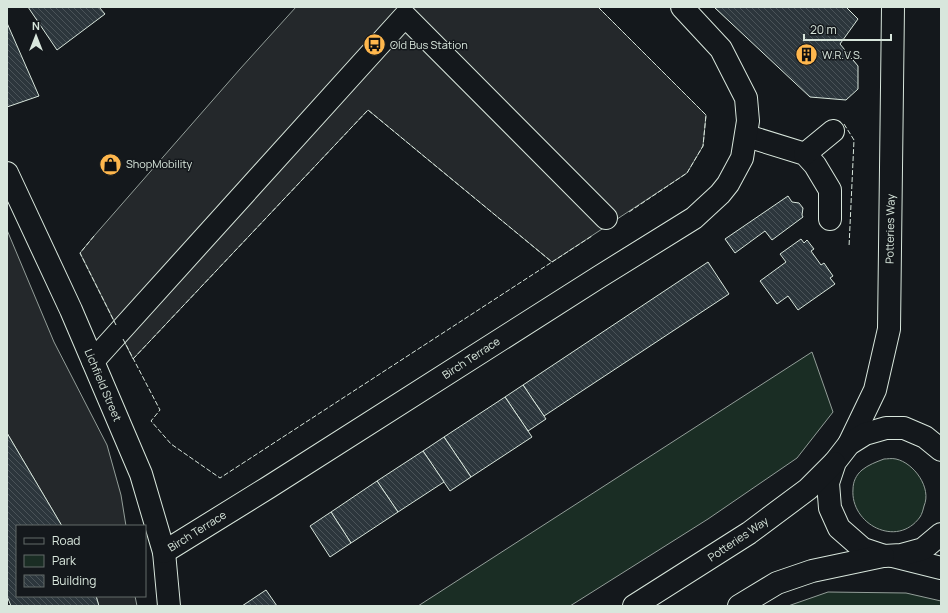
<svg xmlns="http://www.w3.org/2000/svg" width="948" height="613" viewBox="0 0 948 613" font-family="Manrope,sans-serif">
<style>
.green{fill:#1a2d24;stroke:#939e99}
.parking{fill:#24282b;stroke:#939e99}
.building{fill:url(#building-back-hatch);stroke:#d8e6dc}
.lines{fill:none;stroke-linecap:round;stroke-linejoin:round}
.street-casing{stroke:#d8e6dc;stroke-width:24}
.secondary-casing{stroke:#d8e6dc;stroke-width:24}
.highway-casing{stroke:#d8e6dc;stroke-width:24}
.street{stroke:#14181c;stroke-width:22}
.secondary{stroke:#14181c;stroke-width:22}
.highway{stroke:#14181c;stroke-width:22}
.fence{stroke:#d8e6dc;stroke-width:1;stroke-dasharray:5 2;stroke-linecap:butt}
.labels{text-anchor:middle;stroke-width:3;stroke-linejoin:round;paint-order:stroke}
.poi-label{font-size:11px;fill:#d8e6dc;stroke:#14181c;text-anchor:start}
.street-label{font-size:11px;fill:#d8e6dc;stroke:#14181c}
</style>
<defs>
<pattern id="building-back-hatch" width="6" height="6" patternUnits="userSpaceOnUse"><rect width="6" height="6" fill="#2c363c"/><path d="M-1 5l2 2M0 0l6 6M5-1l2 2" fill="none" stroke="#4a5358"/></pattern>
</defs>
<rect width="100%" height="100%" fill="#14181c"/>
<g class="green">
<path d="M 812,352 L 833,412 L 797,458 L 708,519 L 570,606 L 418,606 Z"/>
<path d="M 884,459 C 887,459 892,458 896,459 C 914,463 932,488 924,506 C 923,510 922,514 920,517 C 897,549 850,524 853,489 C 853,482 856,475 862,470 C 868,465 876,462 884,459 Z"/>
<path d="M 828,592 L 906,593 L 941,601 L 941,606 L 788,606 Z"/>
</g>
<g class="parking">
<path d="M 296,7 L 598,7 L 706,115 L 703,146 L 687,173 L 552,262 L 368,110 L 133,359 L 80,253 L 94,236 L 240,69 Z"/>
<path d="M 7,230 L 54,342 L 107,445 L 121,495 L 126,526 L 62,526 L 7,433 Z"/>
<path d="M 96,596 L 135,596 L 137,606 L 99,606 Z"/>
</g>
<g class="building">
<path d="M 28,7 L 99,7 L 105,14 L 57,50 Z"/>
<path d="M 717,7 L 846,7 L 858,19 L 840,44 L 858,66 L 858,89 L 846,100 L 810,97 L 715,8 Z"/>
<path d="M 7,23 L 39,96 L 7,107 Z"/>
<path d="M 788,196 L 792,202 L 799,203 L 803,208 L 802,215 L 803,217 L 772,240 L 765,231 L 735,253 L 725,239 Z"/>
<path d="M 801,239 L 804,243 L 807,240 L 814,249 L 811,251 L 821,265 L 824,263 L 833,276 L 830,278 L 835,284 L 798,310 L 788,296 L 777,304 L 760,281 L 786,262 L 780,254 Z"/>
<path d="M 708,262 L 729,294 L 544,416 L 523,385 Z"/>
<path d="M 523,385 L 546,419 L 528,431 L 505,397 Z"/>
<path d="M 505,397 L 532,437 L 471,477 L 444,437 Z"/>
<path d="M 7,433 L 62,526 L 17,526 L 17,596 L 96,596 L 99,606 L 11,606 L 7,596 Z"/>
<path d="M 444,437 L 471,477 L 450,491 L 423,451 Z"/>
<path d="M 423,451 L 444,482 L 398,512 L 377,481 Z"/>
<path d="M 377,481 L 398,512 L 351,543 L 331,512 Z"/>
<path d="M 331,512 L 351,543 L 330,557 L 310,526 Z"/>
<path d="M 266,590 L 277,606 L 242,606 Z"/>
</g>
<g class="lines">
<defs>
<g id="street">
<path d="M 747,136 L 805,154 L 815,165 L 830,190 L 830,219"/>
<path d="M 805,154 L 833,131"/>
<path d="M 7,173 L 71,310 L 141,474 L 164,552 L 169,606"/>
<path d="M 93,361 L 405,16 L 606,218"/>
<path d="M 164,552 L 269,487 L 599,277 L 694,218 L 720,194 L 728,184 L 742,158 L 748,121 L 746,98 L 721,49 L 682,7"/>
</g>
<path id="secondary" d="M 893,556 L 941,568"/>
<g id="highway">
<path d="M 849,444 L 875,390 L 889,329 L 893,7"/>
<path d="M 941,450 L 925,437 L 904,428 L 886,428 L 865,434 L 849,444 L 835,462 L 828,483 L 830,508 L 839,528 L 863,549 L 884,556 L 901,555 L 923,549 L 941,534"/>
<path d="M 634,606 L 749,533 L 808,489 L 834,463"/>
<path d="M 739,606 L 777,583 L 812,571 L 883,556"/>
</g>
</defs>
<use href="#street" class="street-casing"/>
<use href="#secondary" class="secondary-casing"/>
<use href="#highway" class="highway-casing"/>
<use href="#street" class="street"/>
<use href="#secondary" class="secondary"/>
<use href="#highway" class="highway"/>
<g class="fence">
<path d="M 598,7 L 706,115 L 703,146 L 687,173 L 629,212"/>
<path d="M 844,124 L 854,140 L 849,247"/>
<path d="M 94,236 L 80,253 L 116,325"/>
<path d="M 123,339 L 160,410 L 151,421 L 171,444 L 220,478 L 552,262"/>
<path d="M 133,359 L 368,110 L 552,262 L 592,236"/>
</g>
</g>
<defs>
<symbol id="bus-disc" viewBox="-11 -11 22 22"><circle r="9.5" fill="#ffb74d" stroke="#14181c"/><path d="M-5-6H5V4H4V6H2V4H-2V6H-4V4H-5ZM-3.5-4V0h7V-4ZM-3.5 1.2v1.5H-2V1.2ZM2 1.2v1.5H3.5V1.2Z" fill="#111"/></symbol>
<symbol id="building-disc" viewBox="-11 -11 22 22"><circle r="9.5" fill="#ffb74d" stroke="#14181c"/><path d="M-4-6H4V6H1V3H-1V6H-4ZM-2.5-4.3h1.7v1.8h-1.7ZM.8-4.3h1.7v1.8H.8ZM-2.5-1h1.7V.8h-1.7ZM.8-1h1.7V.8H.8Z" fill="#111"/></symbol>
<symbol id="shop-disc" viewBox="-11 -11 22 22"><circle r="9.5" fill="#ffb74d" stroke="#14181c"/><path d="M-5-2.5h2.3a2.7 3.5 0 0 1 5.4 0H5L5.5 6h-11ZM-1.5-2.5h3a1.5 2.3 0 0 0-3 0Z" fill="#111"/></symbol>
</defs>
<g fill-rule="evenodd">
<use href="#bus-disc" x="362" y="32" width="25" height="25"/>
<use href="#building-disc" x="794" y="42" width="25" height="25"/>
<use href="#shop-disc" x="98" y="152" width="25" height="25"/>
</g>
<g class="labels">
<g class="poi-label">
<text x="390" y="49">Old Bus Station</text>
<text x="822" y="59">W.R.V.S.</text>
<text x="126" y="168">ShopMobility</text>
</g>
<g class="street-label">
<text transform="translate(890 229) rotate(-89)" y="4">Potteries Way</text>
<text transform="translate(471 358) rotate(-33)" y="4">Birch Terrace</text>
<text transform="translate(103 385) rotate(67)" y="4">Lichfield Street</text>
<text transform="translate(197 531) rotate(-32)" y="4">Birch Terrace</text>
<text transform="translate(738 539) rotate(-34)" y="4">Potteries Way</text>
</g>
</g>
<rect width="948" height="613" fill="none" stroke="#d8e6dc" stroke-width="16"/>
<rect x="16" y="525" width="130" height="72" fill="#14181c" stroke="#626a69"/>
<rect x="24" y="538" width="20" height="6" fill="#14181c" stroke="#626a69"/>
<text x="52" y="545" font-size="12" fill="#d8e6dc">Road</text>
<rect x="24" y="555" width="20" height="12" fill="#1a2d24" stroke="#626a69"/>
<text x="52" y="565" font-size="12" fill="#d8e6dc">Park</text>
<rect x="24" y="575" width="20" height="12" fill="url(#building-back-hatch)" stroke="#626a69"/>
<text x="52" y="585" font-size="12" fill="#d8e6dc">Building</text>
<g transform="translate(36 36)" stroke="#14181c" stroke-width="3" paint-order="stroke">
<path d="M0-3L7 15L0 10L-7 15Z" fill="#d8e6dc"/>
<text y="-6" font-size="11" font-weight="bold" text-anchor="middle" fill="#d8e6dc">N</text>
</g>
<path d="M804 34v6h87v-6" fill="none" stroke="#d8e6dc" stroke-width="2"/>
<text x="810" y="34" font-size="12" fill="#d8e6dc" stroke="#14181c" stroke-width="3" paint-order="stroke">20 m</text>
</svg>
